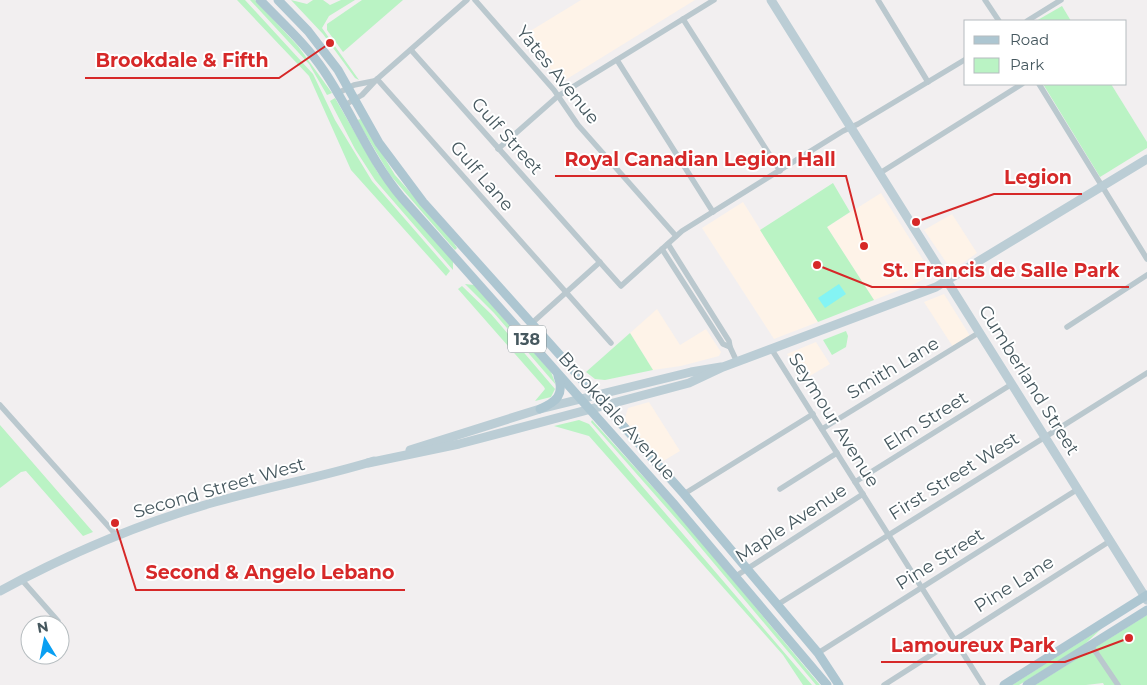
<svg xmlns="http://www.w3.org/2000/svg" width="1147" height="685" viewBox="0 0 1147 685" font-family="Montserrat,sans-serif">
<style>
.commercial{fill:#fef3e8}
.green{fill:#baf3c4}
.water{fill:#84f4f4}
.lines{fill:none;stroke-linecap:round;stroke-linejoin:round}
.street{stroke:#bac8ce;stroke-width:5.5}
.secondary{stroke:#bbcdd5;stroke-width:9}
.primary{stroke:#adc6d1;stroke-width:9}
.labels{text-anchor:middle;stroke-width:4;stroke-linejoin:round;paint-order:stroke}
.shield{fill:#fff;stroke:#7e8a8f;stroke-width:1}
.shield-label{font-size:16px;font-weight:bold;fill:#46585f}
.street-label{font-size:18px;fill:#46585f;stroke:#fff}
.leader{fill:none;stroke:#d62828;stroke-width:2}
.callout-dot{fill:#d62828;stroke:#fff;stroke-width:2}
.callout-label{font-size:19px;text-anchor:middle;font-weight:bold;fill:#d62828;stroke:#fff;stroke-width:4;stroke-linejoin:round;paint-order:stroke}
</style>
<rect width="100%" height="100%" fill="#f2eff0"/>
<g class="commercial">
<path d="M 581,0 L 695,0 L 562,82 L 522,36 Z"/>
<path d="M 881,193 L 932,274 L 915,284 L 874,300 L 827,227 Z"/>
<path d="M 743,202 L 818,322 L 774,339 L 702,228 Z"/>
<path d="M 952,214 L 977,253 L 956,268 L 950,268 L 924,230 Z"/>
<path d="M 944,294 L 972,339 L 955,350 L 924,302 Z"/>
<path d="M 657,309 L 680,345 L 706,329 L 721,352 L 719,356 L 681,366 L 653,370 L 630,333 Z"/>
<path d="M 816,342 L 830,364 L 803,380 L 787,354 Z"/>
<path d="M 649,402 L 680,451 L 660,463 L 624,421 L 628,408 Z"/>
</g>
<g class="green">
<path d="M 237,0 L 245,0 L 313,74 L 335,120 L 372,181 L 450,271 L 446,276 L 351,170 L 309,76 Z"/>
<path d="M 250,0 L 255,0 L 298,46 L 332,93 L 327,95 L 309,64 Z"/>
<path d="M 291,0 L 307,4 L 313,0 L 323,0 L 330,5 L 341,0 L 355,0 L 329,16 L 322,28 L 359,80 L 355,78 L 323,34 Z"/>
<path d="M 362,0 L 403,0 L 343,52 L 327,30 L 327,24 Z"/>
<path d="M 1062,6 L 1071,21 L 1036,21 Z"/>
<path d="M 1043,84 L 1111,84 L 1147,142 L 1147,148 L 1100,177 Z"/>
<path d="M 335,98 L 378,173 L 453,261 L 453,270 L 375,180 L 355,149 L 330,101 Z"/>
<path d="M 361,119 L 395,175 L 451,239 L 457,248 L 455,250 L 390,175 L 357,120 Z"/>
<path d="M 833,183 L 850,212 L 827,227 L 874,300 L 818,322 L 760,230 Z"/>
<path d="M 465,284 L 474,285 L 551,372 L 556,385 L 494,313 Z"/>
<path d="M 462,286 L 491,314 L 555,389 L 551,397 L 535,401 L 545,389 L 544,387 L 458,289 Z"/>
<path d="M 846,331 L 848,336 L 846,347 L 832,355 L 823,340 Z"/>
<path d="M 630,333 L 653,370 L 605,380 L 595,379 L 586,372 Z"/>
<path d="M 579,420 L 589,424 L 812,685 L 803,685 L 783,655 L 589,436 L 554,426 Z"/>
<path d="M 592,420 L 688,526 L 820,685 L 816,685 L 686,530 L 591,422 Z"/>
<path d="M 0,425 L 93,532 L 83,536 L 26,471 L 21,472 L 0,488 Z"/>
<path d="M 1147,615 L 1147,685 L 1104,685 L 1103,683 L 1086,685 L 1035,685 Z"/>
<path d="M 1101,629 L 1084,645 L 1019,685 L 1012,685 Z"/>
</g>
<path class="water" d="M 839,284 L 846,294 L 825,308 L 818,298 Z"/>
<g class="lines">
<g class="street">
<path d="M 475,0 L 554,90 L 578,125 L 676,236"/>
<path d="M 878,0 L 928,82"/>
<path d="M 985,0 L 999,21"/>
<path d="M 683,19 L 780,171"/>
<path d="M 1027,21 L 1061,0"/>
<path d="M 411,50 L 621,286 L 682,231 L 843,131 L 858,124 L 966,59"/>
<path d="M 617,60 L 713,212"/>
<path d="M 377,79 L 611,343"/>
<path d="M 1039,84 L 1147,259"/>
<path d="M 338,93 L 354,85 L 374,81"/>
<path d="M 345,105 L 362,95 L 376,80 L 467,0"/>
<path d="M 498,149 L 558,96 L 714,0"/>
<path d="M 880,173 L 1022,84"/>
<path d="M 668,244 L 729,341 L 730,347 L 737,362"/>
<path d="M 662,249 L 723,344 L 730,347"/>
<path d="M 532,323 L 600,262"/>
<path d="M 1067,327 L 1147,275"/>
<path d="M 772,350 L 983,685"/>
<path d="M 0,405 L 117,536"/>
<path d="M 822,429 L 980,332"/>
<path d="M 855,482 L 1012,384"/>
<path d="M 780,489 L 837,453"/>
<path d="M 684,494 L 813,414"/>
<path d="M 736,576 L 863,494"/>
<path d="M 21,579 L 58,621"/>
<path d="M 777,605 L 1147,373"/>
<path d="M 1091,645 L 1118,685"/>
<path d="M 818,653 L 1078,489"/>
<path d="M 884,685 L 1110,541"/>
</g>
<g class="secondary">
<path d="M 771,0 L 1147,600"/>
<path d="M 410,450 L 540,409 L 691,372 L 721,367"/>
<path d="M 368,463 L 459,444 L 689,383 L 723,367 L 936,287 L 1147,159"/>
<path d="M 0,591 C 68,554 141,523 215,502 C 268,487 322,477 374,461"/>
</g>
<g class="primary">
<path d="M 260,0 C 282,23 307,45 324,71 C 353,114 368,157 402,198 L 673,503 L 827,685"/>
<path d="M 278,0 L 308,31 L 338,70 L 379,143 L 423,202 L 684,494 L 818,653 L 839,685"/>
<path d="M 540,409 C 556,402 565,395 558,376"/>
<path d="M 1004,685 L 1147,595"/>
<path d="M 1027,685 L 1147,610"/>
</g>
</g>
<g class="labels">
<rect class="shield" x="508" y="325.5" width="38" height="27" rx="4"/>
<g class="shield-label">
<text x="527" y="345">138</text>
</g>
<g class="street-label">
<text transform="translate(558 75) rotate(51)" y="6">Yates Avenue</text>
<text transform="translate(507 136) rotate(48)" y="6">Gulf Street</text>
<text transform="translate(482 176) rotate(49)" y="6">Gulf Lane</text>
<text transform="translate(893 368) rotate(-31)" y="6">Smith Lane</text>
<text transform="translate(1029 380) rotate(58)" y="6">Cumberland Street</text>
<text transform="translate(617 416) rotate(48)" y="6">Brookdale Avenue</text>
<text transform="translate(834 420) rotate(58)" y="6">Seymour Avenue</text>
<text transform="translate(926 421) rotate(-32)" y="6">Elm Street</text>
<text transform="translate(954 476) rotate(-32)" y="6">First Street West</text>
<text transform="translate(219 488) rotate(-16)" y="6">Second Street West</text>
<text transform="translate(791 523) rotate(-33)" y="6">Maple Avenue</text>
<text transform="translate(940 559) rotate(-32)" y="6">Pine Street</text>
<text transform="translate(1014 584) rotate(-32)" y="6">Pine Lane</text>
</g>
</g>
<path class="leader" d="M330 43L279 78H85M864 246L846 176H555M916 222L994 194H1082M817 265L872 287H1129M115 523L136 590H405M1129 638L1065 662H881"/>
<g class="callout-dot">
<circle cx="330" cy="43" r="5"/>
<circle cx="864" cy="246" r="5"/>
<circle cx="916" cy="222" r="5"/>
<circle cx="817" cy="265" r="5"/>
<circle cx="115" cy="523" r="5"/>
<circle cx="1129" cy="638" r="5"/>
</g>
<g class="callout-label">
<text x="182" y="67">Brookdale &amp; Fifth</text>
<text x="700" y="166">Royal Canadian Legion Hall</text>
<text x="1038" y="184">Legion</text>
<text x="1001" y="277">St. Francis de Salle Park</text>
<text x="270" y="579">Second &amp; Angelo Lebano</text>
<text x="973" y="652">Lamoureux Park</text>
</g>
<rect x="964" y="20" width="162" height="65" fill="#ffffff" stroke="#b5bcbf"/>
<rect x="974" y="36" width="25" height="8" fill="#adc6d1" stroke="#b5bcbf"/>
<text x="1010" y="45" font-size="15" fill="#46585f">Road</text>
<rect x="974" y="58" width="25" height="15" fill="#baf3c4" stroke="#b5bcbf"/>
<text x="1010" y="70" font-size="15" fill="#46585f">Park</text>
<g transform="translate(45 640) rotate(350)"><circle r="24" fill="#ffffff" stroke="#b5bcbf"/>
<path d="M0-4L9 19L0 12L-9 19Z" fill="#099ff2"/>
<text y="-8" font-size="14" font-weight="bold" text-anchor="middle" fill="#46585f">N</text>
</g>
</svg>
